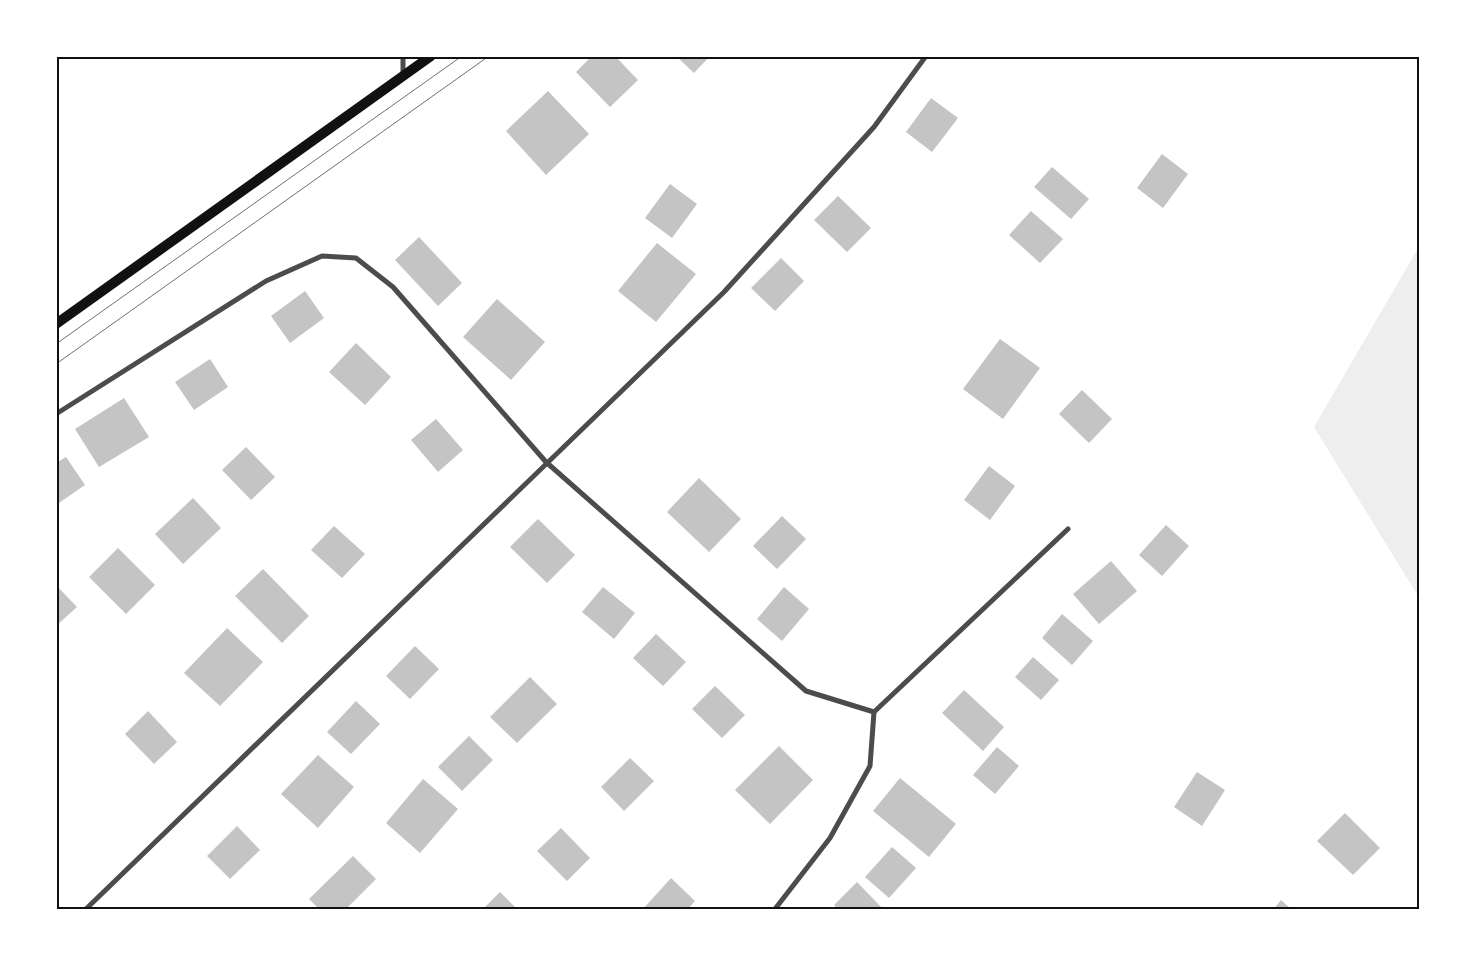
<svg xmlns="http://www.w3.org/2000/svg" width="1476" height="965" viewBox="0 0 1476 965" font-family="'Fira Sans',sans-serif">
<style>
.green{fill:#eee}
.building{fill:#c4c4c4}
.lines{fill:none;stroke-linecap:round;stroke-linejoin:round}
.minor{stroke:#4c4c4c;stroke-width:5}
.secondary{stroke:#111;stroke-width:10}
.tram{stroke:#707070;stroke-width:1}
.neatline{fill:none;stroke:#111;stroke-width:2}
</style>
<rect width="100%" height="100%" fill="#fff"/>
<path class="green" d="M 1420,245 L 1420,599 L 1314,427 Z"/>
<g class="building">
<path d="M 592,56 L 615,56 L 638,80 L 610,107 L 576,72 Z"/>
<path d="M 676,56 L 710,56 L 694,73 Z"/>
<path d="M 548,91 L 589,134 L 546,175 L 506,131 Z"/>
<path d="M 931,98 L 958,118 L 932,152 L 906,132 Z"/>
<path d="M 1162,154 L 1188,174 L 1163,208 L 1137,188 Z"/>
<path d="M 1052,167 L 1089,199 L 1071,219 L 1034,187 Z"/>
<path d="M 670,184 L 697,204 L 672,238 L 645,218 Z"/>
<path d="M 838,196 L 871,228 L 847,252 L 814,220 Z"/>
<path d="M 1031,211 L 1063,239 L 1040,263 L 1009,235 Z"/>
<path d="M 419,237 L 462,283 L 438,306 L 395,260 Z"/>
<path d="M 657,243 L 696,274 L 656,322 L 618,291 Z"/>
<path d="M 781,258 L 804,281 L 775,311 L 751,288 Z"/>
<path d="M 305,291 L 324,318 L 290,343 L 271,316 Z"/>
<path d="M 497,299 L 545,342 L 511,380 L 463,337 Z"/>
<path d="M 1000,339 L 1040,368 L 1003,419 L 963,389 Z"/>
<path d="M 356,343 L 391,377 L 365,405 L 329,372 Z"/>
<path d="M 210,359 L 228,387 L 194,410 L 175,382 Z"/>
<path d="M 1082,390 L 1112,419 L 1089,443 L 1059,414 Z"/>
<path d="M 124,398 L 149,437 L 99,467 L 75,429 Z"/>
<path d="M 436,419 L 463,450 L 438,472 L 411,440 Z"/>
<path d="M 246,447 L 275,477 L 251,500 L 222,470 Z"/>
<path d="M 66,457 L 85,485 L 56,505 L 56,463 Z"/>
<path d="M 989,466 L 1015,486 L 990,520 L 964,500 Z"/>
<path d="M 699,478 L 741,519 L 709,552 L 667,512 Z"/>
<path d="M 193,498 L 221,528 L 183,564 L 155,534 Z"/>
<path d="M 782,516 L 806,539 L 777,569 L 753,546 Z"/>
<path d="M 538,519 L 575,555 L 547,583 L 510,547 Z"/>
<path d="M 1166,525 L 1189,546 L 1162,576 L 1139,555 Z"/>
<path d="M 334,526 L 365,554 L 342,578 L 311,550 Z"/>
<path d="M 118,548 L 155,585 L 126,614 L 89,577 Z"/>
<path d="M 1111,561 L 1137,591 L 1099,624 L 1073,594 Z"/>
<path d="M 263,569 L 309,616 L 282,643 L 235,596 Z"/>
<path d="M 56,585 L 77,607 L 56,626 Z"/>
<path d="M 603,587 L 635,613 L 614,639 L 582,612 Z"/>
<path d="M 784,587 L 809,609 L 782,641 L 757,619 Z"/>
<path d="M 1062,614 L 1093,641 L 1072,665 L 1042,638 Z"/>
<path d="M 227,628 L 263,662 L 220,706 L 184,673 Z"/>
<path d="M 656,634 L 686,662 L 663,686 L 633,658 Z"/>
<path d="M 415,646 L 439,669 L 410,699 L 386,676 Z"/>
<path d="M 1033,657 L 1059,680 L 1041,700 L 1015,677 Z"/>
<path d="M 530,677 L 557,704 L 517,743 L 490,717 Z"/>
<path d="M 715,686 L 745,715 L 722,738 L 692,709 Z"/>
<path d="M 964,690 L 1004,727 L 983,751 L 942,713 Z"/>
<path d="M 356,701 L 380,724 L 351,754 L 327,732 Z"/>
<path d="M 148,711 L 177,742 L 154,764 L 125,734 Z"/>
<path d="M 469,736 L 493,760 L 462,791 L 438,767 Z"/>
<path d="M 779,746 L 813,780 L 770,824 L 735,790 Z"/>
<path d="M 997,747 L 1019,766 L 995,794 L 973,775 Z"/>
<path d="M 318,755 L 354,787 L 318,828 L 281,794 Z"/>
<path d="M 630,758 L 654,781 L 624,811 L 601,787 Z"/>
<path d="M 1197,772 L 1225,790 L 1202,826 L 1174,807 Z"/>
<path d="M 900,778 L 956,824 L 929,857 L 873,811 Z"/>
<path d="M 423,779 L 458,809 L 420,853 L 386,823 Z"/>
<path d="M 1345,813 L 1380,848 L 1353,875 L 1317,841 Z"/>
<path d="M 237,826 L 260,850 L 230,879 L 207,856 Z"/>
<path d="M 561,828 L 590,858 L 567,881 L 537,851 Z"/>
<path d="M 892,847 L 916,868 L 889,898 L 865,877 Z"/>
<path d="M 353,856 L 376,879 L 346,909 L 319,909 L 309,899 Z"/>
<path d="M 671,878 L 695,901 L 688,909 L 643,909 Z"/>
<path d="M 857,882 L 883,909 L 838,909 L 834,905 Z"/>
<path d="M 500,892 L 517,909 L 483,909 Z"/>
<path d="M 1281,900 L 1291,909 L 1274,909 Z"/>
</g>
<g class="lines">
<g class="minor">
<path d="M 403,56 L 403,76"/>
<path d="M 56,414 L 266,281 L 322,256 L 356,258 L 393,287 L 546,462 L 806,691 L 874,712 L 870,766 L 830,838 L 775,909"/>
<path d="M 874,712 L 1068,529"/>
<path d="M 86,909 L 724,292 L 874,127 L 926,56"/>
</g>
<path class="secondary" d="M 56,324 L 431,56"/>
<g class="tram">
<path d="M 56,344 L 462,56"/>
<path d="M 56,364 L 489,56"/>
</g>
</g>
<rect width="1476" height="965" fill="none" stroke="#ffffff" stroke-width="115"/>
<rect x="58" y="58" width="1360" height="850" class="neatline"/>
</svg>
